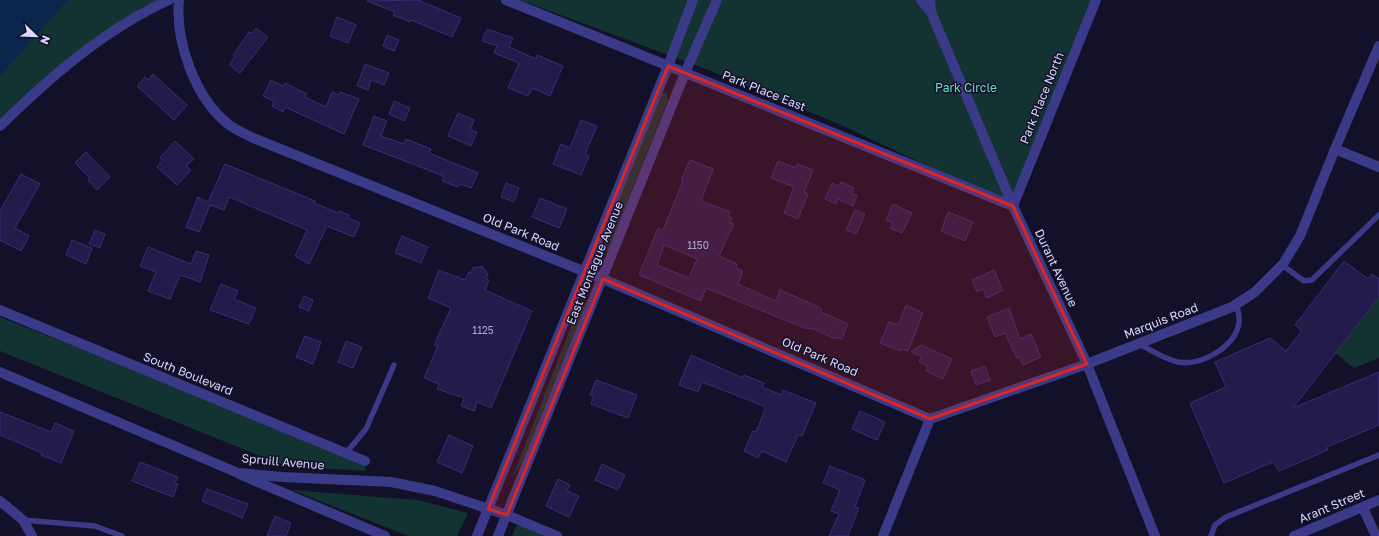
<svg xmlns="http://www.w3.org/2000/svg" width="1379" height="536" viewBox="0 0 1379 536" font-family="'Golos Text',sans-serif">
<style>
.green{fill:#123331}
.water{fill:#0b264c}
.building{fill:#231b4a;stroke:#392d77;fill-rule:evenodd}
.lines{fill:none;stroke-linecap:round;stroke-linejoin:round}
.service{stroke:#3a3a89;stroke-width:5.5}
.minor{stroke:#3a3a89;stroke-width:10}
.tertiary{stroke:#3a3a89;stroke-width:10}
.marked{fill:#d62828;fill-opacity:0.2;stroke:#d62828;stroke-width:3;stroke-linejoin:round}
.labels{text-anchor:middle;stroke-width:3;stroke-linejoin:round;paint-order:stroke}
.number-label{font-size:10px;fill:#ada9d2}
.park-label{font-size:12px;fill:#60e3bd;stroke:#131029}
.street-label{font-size:12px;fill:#dbd8ff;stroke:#131029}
</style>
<rect width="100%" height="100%" fill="#131029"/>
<g class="green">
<path d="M 0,0 L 168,0 L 134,17 L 0,125 Z"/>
<path d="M 520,0 L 1096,0 L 1013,206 L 841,125 L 706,69 Z"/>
<path d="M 661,93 L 667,94 L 668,100 L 608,250 L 604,252 L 601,249 L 614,206 Z"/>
<path d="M 1379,297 L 1379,358 L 1354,368 L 1335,353 Z"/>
<path d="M 581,301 L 587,303 L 586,306 L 521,465 L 513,476 Z"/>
<path d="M 0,317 L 365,461 L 365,471 L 285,466 L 0,351 Z"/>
<path d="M 292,490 L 417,500 L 468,513 L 457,536 L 408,536 Z"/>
<path d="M 519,520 L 557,536 L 512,536 Z"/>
</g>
<path class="water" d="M 0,0 L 68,0 L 0,76 Z"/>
<g class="building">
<path d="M 418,0 L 461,18 L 452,37 L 411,20 L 410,22 L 393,15 L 395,12 L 367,1 Z"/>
<path d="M 337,17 L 356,25 L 348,43 L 330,36 Z"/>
<path d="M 256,28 L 268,37 L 240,73 L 229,65 L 235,56 L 233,55 L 249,32 L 252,33 Z"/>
<path d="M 487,29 L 513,38 L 509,47 L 536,59 L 537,55 L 563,66 L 550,96 L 532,88 L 528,96 L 508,88 L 519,63 L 494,53 L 497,46 L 482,41 Z"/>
<path d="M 387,35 L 399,40 L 394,51 L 383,46 Z"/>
<path d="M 365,64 L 389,73 L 384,85 L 371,80 L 368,90 L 357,86 Z"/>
<path d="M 153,74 L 187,105 L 174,120 L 137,86 L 145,77 L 148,80 Z"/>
<path d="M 271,80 L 283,86 L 285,83 L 307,94 L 305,97 L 326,107 L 332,92 L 339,95 L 340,92 L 359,99 L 344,134 L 285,107 L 283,112 L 272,106 L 274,101 L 263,96 Z"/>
<path d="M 394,101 L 410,108 L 404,121 L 389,114 Z"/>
<path d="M 458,113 L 474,120 L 470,130 L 477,132 L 471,146 L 448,136 Z"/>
<path d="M 374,116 L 387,121 L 381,136 L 404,144 L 406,139 L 431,149 L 429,153 L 478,173 L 471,188 L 460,184 L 458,187 L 442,181 L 444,177 L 436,173 L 363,145 Z"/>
<path d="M 581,120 L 597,126 L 585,154 L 589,156 L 581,175 L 553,164 L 561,144 L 570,148 Z"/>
<path d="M 175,141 L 194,159 L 186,166 L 191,170 L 177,185 L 157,167 L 163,160 L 160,158 Z"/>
<path d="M 86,152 L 110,177 L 97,190 L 88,180 L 90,178 L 75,163 Z"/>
<path d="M 690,160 L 713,169 L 701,201 L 730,212 L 728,216 L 732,218 L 730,223 L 734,224 L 719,256 L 737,264 L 736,268 L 743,271 L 738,284 L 776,301 L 780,290 L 819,307 L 822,310 L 821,312 L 848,324 L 842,339 L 836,337 L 835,339 L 814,329 L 807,328 L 807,329 L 706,288 L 701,301 L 639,275 L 658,228 L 663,230 L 683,181 L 681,180 ZM 664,245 L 697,259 L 689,278 L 657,265 Z"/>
<path d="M 778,161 L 796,168 L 797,164 L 813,170 L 804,192 L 808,194 L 798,219 L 784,213 L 794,187 L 771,178 Z"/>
<path d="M 225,164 L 315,201 L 314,203 L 339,213 L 339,211 L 349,215 L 348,218 L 360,223 L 354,237 L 327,226 L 309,264 L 295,256 L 307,230 L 229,197 L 224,210 L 210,205 L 199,232 L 186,227 L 198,197 L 208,202 Z"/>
<path d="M 21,174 L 40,184 L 15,228 L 29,236 L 21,251 L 0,240 L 0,211 Z"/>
<path d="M 841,182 L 854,188 L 852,194 L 857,196 L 853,206 L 838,199 L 836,204 L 825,199 L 832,183 L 839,186 Z"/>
<path d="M 506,183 L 519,188 L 514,202 L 501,197 Z"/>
<path d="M 540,198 L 567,209 L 559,228 L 532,217 Z"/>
<path d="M 893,204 L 912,213 L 902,233 L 890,228 L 893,223 L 886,220 Z"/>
<path d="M 855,210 L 865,214 L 856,234 L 846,230 Z"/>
<path d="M 948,212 L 973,222 L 965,241 L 941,231 Z"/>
<path d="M 95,230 L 105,234 L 100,248 L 89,244 Z"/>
<path d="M 402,236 L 428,247 L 421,263 L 395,253 Z"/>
<path d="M 72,240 L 92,248 L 86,264 L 66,255 Z"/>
<path d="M 148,247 L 191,264 L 196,251 L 209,255 L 200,282 L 180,275 L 170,299 L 148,291 L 156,272 L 140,266 Z"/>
<path d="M 1344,261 L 1368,279 L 1372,274 L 1379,279 L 1379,297 L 1293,408 L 1379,372 L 1379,425 L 1327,447 L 1328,450 L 1279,471 L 1273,462 L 1224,483 L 1190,403 L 1226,387 L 1215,362 L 1270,338 L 1286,351 L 1302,331 L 1295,325 Z"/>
<path d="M 482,266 L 488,274 L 486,279 L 489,280 L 485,290 L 532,311 L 491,408 L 477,402 L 474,411 L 461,406 L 464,398 L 437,389 L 439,384 L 424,378 L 438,346 L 434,345 L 451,308 L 428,298 L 439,270 L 465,280 L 469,272 L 471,273 L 473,268 Z"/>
<path d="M 994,270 L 1003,290 L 987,298 L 983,289 L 977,292 L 972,280 Z"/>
<path d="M 221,284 L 238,291 L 234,299 L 256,308 L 249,324 L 210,310 Z"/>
<path d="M 304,296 L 313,300 L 309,311 L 299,307 Z"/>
<path d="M 906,305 L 923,313 L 908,351 L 901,349 L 900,351 L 880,343 L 889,322 L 898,325 Z"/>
<path d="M 1009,308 L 1020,339 L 1031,334 L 1041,357 L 1023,365 L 1020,357 L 1017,358 L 1005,333 L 995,337 L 987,317 Z"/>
<path d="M 305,336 L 321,342 L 313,364 L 296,357 Z"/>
<path d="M 346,341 L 362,347 L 353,368 L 338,362 Z"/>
<path d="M 921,345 L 952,359 L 943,379 L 926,371 L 928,366 L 919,362 L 921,356 L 911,352 Z"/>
<path d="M 691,355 L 743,378 L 744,375 L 764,383 L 762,387 L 781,395 L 783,390 L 816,403 L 802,436 L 798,435 L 786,462 L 762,451 L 758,458 L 744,451 L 753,431 L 756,432 L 766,407 L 702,382 L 698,392 L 679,385 Z"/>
<path d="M 985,366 L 990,380 L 976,385 L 971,371 Z"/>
<path d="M 596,380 L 637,395 L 628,418 L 591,404 L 594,396 L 590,395 Z"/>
<path d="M 860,411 L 885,422 L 877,440 L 852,429 Z"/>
<path d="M 0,412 L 51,432 L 55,423 L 74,431 L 61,463 L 41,455 L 42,453 L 0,435 Z"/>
<path d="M 449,435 L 473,446 L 462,473 L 437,462 Z"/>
<path d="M 140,462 L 178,477 L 175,483 L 178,484 L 173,497 L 132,481 Z"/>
<path d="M 602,464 L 625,475 L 618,490 L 595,480 Z"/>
<path d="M 830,466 L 865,480 L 855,507 L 859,508 L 848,536 L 829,536 L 839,514 L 831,511 L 840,490 L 823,483 Z"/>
<path d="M 558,479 L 570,485 L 567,491 L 579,496 L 569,517 L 546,506 Z"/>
<path d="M 207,489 L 248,504 L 242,518 L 202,501 Z"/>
<path d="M 275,516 L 291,523 L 286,536 L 267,536 Z"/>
</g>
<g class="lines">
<g class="service">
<path d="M 1282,265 L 1304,281 L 1312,280 L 1379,215"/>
<path d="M 1139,344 C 1151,350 1164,359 1178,362 C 1202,366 1235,347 1239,323 C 1240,316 1238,310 1236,304"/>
<path d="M 346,453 L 366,429 L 394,365"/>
<path d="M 23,520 L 95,526 L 122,536"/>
<path d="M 1211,536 L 1215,525 L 1226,517 L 1379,455"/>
</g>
<g class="minor">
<path d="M 179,0 C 175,41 195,98 228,124 C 235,130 245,133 253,138 L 603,279 L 930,419"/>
<path d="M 506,0 L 1013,206 L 1096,0"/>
<path d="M 921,0 L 931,12"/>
<path d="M 930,0 L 931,12 L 1013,206 L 1087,364 L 1155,536"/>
<path d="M 1335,149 L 1379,167"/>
<path d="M 0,310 L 365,461"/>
<path d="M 239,474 L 385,536"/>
<path d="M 0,501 L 23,520 L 32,536"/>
<path d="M 1363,508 L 1376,536"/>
<path d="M 507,515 L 557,536"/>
<path d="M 883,536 L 930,419 L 1087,364 L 1232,307 L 1255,292 L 1283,264 L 1300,236 L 1335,149 L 1379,46"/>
<path d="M 1294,536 L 1379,500"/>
</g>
<g class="tertiary">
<path d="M 0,126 C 50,77 105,29 169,0"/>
<path d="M 0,372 L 238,473 L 283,477 L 391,482 L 435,491 L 507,515"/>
<path d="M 477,536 L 668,66 L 693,0"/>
<path d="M 498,536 L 685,73 L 717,0"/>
</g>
</g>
<path class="marked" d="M 668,66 L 1013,206 L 1087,364 L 930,419 L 603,279 L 507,515 L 488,509 Z"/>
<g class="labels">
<g class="number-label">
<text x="698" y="249">1150</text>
<text x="483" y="334">1125</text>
</g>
<g class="park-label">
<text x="966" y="92">Park Circle</text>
</g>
<g class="street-label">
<text transform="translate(764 91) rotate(22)" y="4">Park Place East</text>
<text transform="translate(1042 98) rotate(-68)" y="4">Park Place North</text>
<text transform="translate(521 232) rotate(22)" y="4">Old Park Road</text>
<text transform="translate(595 263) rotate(-68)" y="4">East Montague Avenue</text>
<text transform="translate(1056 268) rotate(65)" y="4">Durant Avenue</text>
<text transform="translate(1161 321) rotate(-21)" y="4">Marquis Road</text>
<text transform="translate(820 357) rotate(23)" y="4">Old Park Road</text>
<text transform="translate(188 374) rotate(22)" y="4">South Boulevard</text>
<text transform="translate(283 462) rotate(5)" y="4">Spruill Avenue</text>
<text transform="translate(1332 506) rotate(-23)" y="4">Arant Street</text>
</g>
</g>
<g transform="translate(36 36) rotate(113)" stroke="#131029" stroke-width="3" paint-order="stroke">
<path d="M0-3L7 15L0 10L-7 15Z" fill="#dbd8ff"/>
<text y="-6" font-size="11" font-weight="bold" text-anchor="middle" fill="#dbd8ff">N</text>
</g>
</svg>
